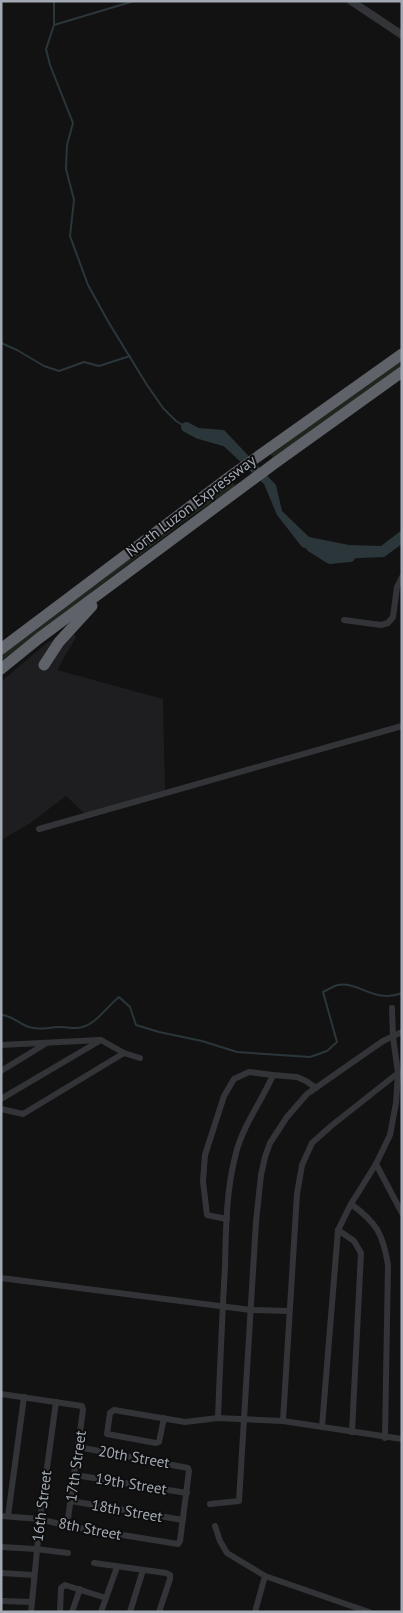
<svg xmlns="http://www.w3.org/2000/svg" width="403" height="1613" viewBox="0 0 403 1613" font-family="'PT Sans',sans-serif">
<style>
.built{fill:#1e1e20}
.green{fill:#1e261e}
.water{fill:#2b363b}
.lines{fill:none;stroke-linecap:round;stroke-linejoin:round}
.stream{stroke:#2b363b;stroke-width:2}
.river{stroke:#2b363b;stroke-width:10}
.minor{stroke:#333438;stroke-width:6}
.tertiary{stroke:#333438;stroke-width:8}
.motorway{stroke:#5f6369;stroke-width:11}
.labels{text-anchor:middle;stroke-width:4;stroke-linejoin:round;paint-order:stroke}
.street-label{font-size:15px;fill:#a3aab4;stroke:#0d0d0e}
</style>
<rect width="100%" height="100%" fill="#121213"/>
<path class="built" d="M 74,633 L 76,637 L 57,670 L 163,699 L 165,791 L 86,815 L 66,796 L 29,824 L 1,840 L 1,682 L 48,642 Z"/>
<g class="green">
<path d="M 402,360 L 402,366 L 273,458 L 270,453 Z"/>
<path d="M 232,482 L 236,486 L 190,517 L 1,661 L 1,654 Z"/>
</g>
<path class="water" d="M 186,427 L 224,430 L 276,485 L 282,511 L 309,537 L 349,545 L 381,546 L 402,530 L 402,544 L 384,557 L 338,559 L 302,547 L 277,515 L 264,484 L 211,434 Z"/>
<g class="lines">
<g class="stream">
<path d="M 54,1 L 54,25 L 46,49 L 50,65 L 73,123 L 67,145 L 66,169 L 74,200 L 70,236 L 88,285 L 109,323 L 147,385 L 163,408 L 176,421 L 186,427"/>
<path d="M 54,25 L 134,1"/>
<path d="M 1,343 L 17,350 L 44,366 L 59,371 L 84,362 L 99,366 L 130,356"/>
<path d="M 1,1015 C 12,1015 19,1024 29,1027 C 43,1031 47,1027 60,1027 C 65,1027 70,1028 76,1028 C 94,1028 105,1008 119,997 L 130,1007 L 136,1025 L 159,1032 L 202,1041 L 237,1052 L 310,1057 L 327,1051 L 337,1042 L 323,992 C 328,990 333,986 338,985 C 358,981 375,1004 402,993"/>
</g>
<g class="river">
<path d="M 186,427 L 199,434 L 227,442"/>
<path d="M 311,547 L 330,559 L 350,557"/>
</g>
<g class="minor">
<path d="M 344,620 L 381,625 L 388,623 L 393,617 L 397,587 L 402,577"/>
<path d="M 39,829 L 402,726"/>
<path d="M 1,1045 L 100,1040"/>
<path d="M 1,1071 L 45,1044"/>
<path d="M 1,1099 L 101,1040 L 124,1053 L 140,1058"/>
<path d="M 1,1109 L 23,1114 L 124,1053"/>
<path d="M 376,1164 L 402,1213"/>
<path d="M 351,1204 C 377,1223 383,1234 388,1265 L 385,1438"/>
<path d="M 227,1219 L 207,1215 L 203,1181 L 205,1155 L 224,1096 L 234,1079 L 249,1072 L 273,1075 L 297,1077 L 306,1081 L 316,1088"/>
<path d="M 338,1230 L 354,1241 L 361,1253 L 352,1432"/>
<path d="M 1,1278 L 251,1310 L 289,1311"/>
<path d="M 1,1394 L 82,1406 L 83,1410 L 67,1526"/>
<path d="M 164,1418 L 159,1442 L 156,1443 L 107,1434 L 110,1413 L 114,1410 L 185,1422 L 218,1418 L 283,1421 L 402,1439"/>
<path d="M 218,1418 C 220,1368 222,1317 225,1267 C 226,1229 226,1190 236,1153 C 243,1125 262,1101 273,1075"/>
<path d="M 283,1421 L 297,1194 L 302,1165 L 312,1143 L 331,1126 L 398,1073"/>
<path d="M 322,1427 L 338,1230 L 351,1204 L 376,1164 L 390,1135 L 396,1103 L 398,1073 L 393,1037 L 392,1008"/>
<path d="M 75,1475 L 187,1493"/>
<path d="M 71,1501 L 183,1520"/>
<path d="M 210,1504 L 239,1501 L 256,1222 L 261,1175 L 265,1157 L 270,1143 L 287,1117 L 307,1094 L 383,1041 L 402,1032"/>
<path d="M 1,1516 L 40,1519 L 67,1526 L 178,1544 L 180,1541 L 189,1471 L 188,1468 L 78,1447"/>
<path d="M 8,1516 L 24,1397"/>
<path d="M 215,1526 L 220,1541 L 227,1553 L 265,1576"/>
<path d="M 1,1547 L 36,1549 L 68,1553"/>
<path d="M 94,1563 L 166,1573 L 170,1575 L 170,1579 L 159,1612"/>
<path d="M 1,1573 L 34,1575"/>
<path d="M 1,1601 L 32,1602"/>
<path d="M 31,1612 L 40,1519 L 56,1402"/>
<path d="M 60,1612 L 61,1588 L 65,1585 L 106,1598"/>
<path d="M 72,1612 L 80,1589"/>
<path d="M 101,1612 L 117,1567"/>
<path d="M 130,1612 L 143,1570"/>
<path d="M 255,1612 L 265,1576 L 369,1612"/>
</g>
<path class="tertiary" d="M 351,1 L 402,35"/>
<g class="motorway">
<path d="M 1,649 L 232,475 L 402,354"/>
<path d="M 44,665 L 59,642 L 92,606"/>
<path d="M 1,669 L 38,639 L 275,463 L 402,372"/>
</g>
</g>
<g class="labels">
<g class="street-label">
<text transform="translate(191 506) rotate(-37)" y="5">North Luzon Expressway</text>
<text transform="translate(134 1457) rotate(10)" y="5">20th Street</text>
<text transform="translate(76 1466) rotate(-82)" y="5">17th Street</text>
<text transform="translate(131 1484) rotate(9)" y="5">19th Street</text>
<text transform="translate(42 1506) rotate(-83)" y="5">16th Street</text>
<text transform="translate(127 1511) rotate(10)" y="5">18th Street</text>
<text transform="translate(90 1529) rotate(11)" y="5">8th Street</text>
</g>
</g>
<rect width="403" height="1613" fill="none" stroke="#a3aab4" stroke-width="5"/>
</svg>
